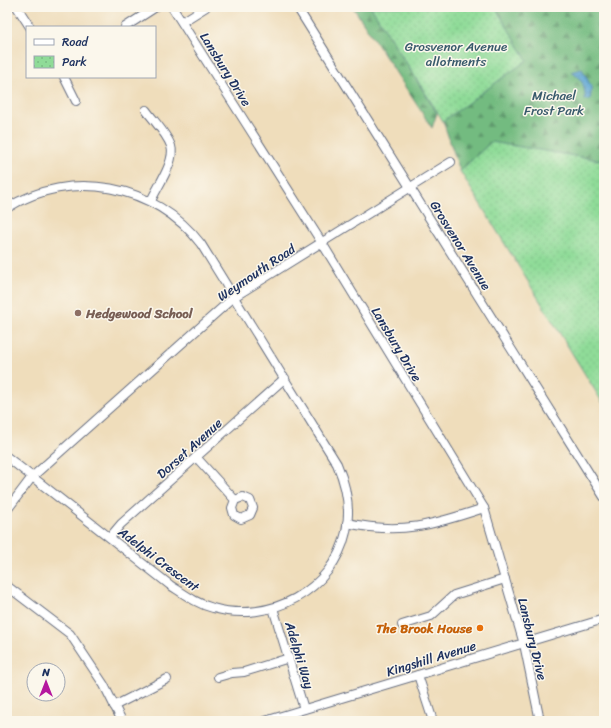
<svg xmlns="http://www.w3.org/2000/svg" width="611" height="728" viewBox="0 0 611 728" font-family="Sriracha,sans-serif">
<style>
.forest{fill:url(#forest-firs);stroke:#47756f}
.park{fill:url(#park-dots);stroke:#55857b}
.water{fill:url(#water-ripples);stroke:#3b6a98}
.lines{fill:none;stroke-linecap:round;stroke-linejoin:round}
.stream{stroke:#5ba5d3;stroke-width:2}
.minor-casing{stroke:#656c7f;stroke-width:10}
.minor{stroke:#fff;stroke-width:8}
.education-dot{fill:#8d6e63;stroke:#fbf7ec;stroke-width:1.5}
.food-dot{fill:#e8710a;stroke:#fbf7ec;stroke-width:1.5}
.labels{text-anchor:middle;stroke-width:3;stroke-linejoin:round;paint-order:stroke}
.park-label{font-size:13px;fill:#385a6c;stroke:#fbf7ec}
.street-label{font-size:13px;fill:#1b2f5e;stroke:#fbf7ec}
.education-label{font-size:13px;font-weight:bold;fill:#785e54;stroke:#fbf7ec;text-anchor:start}
.food-label{font-size:13px;font-weight:bold;fill:#c56008;stroke:#fbf7ec;text-anchor:end}
</style>
<defs>
<pattern id="forest-firs" width="22" height="20" patternUnits="userSpaceOnUse"><rect width="22" height="20" fill="#73bb80"/><path d="M5 1l3.5 6h-7zM16 11l3.5 6h-7z" fill="#5e986c"/></pattern>
<pattern id="park-dots" width="8" height="8" patternUnits="userSpaceOnUse"><rect width="8" height="8" fill="#8fdb98"/><path d="M2 2h.1M6 6h.1" fill="none" stroke="#7bbc85" stroke-width="1.8" stroke-linecap="round"/></pattern>
<pattern id="water-ripples" width="26" height="14" patternUnits="userSpaceOnUse"><rect width="26" height="14" fill="#5ba5d3"/><path d="M2 4q2-2 4 0t4 0M15 11q2-2 4 0t4 0" fill="none" stroke="#4a87ae"/></pattern>
</defs>
<rect width="100%" height="100%" fill="#fbf7ec"/>
<filter id="ink" filterUnits="userSpaceOnUse"><feTurbulence type="fractalNoise" baseFrequency=".025" numOctaves="2"/><feDisplacementMap in="SourceGraphic" scale="8" xChannelSelector="R" yChannelSelector="G"/><feConvolveMatrix kernelMatrix="1 2 1 2 8 2 1 2 1" color-interpolation-filters="sRGB"/></filter>
<filter id="wash" filterUnits="userSpaceOnUse"><feTurbulence type="fractalNoise" baseFrequency=".012" numOctaves="4" result="noise"/><feDisplacementMap in="SourceGraphic" scale="16" xChannelSelector="R" yChannelSelector="G"/><feGaussianBlur stdDeviation="0.9" result="paint"/><feColorMatrix in="noise" values="0 0 0 0 0 0 0 0 0 0 0 0 0 0 0 0 0 1.4 0 .05"/><feComposite in="paint" operator="in"/></filter>
<g filter="url(#wash)">
<rect width="100%" height="100%" fill="#efddbb"/>
<g class="forest">
<path d="M 353,7 L 371,7 L 437,113 L 432,128 Z"/>
<path d="M 495,7 L 604,7 L 604,52 L 600,55 L 604,69 L 604,161 L 491,142 L 460,171 L 443,121 L 527,60 Z"/>
</g>
<g class="park">
<path d="M 371,7 L 495,7 L 527,60 L 443,121 Z"/>
<path d="M 491,142 L 604,161 L 604,405 L 460,171 Z"/>
</g>
<path class="water" d="M 582,69 L 592,88 L 590,99 L 585,100 C 586,87 582,78 571,72 Z"/>
<g class="lines">
<path class="stream" d="M 604,54 L 604,58"/>
</g>
</g>
<g filter="url(#ink)">
<g class="lines">
<defs>
<g id="minor">
<path d="M 17,7 L 30,27"/>
<path d="M 172,7 L 322,243 L 484,508 L 524,644 L 540,721"/>
<path d="M 297,7 L 604,497"/>
<path d="M 182,22 L 206,7"/>
<path d="M 125,27 L 156,7"/>
<path d="M 64,77 L 76,101"/>
<path d="M 146,110 C 154,121 167,134 171,146 C 176,161 157,187 151,201"/>
<path d="M 7,208 C 71,168 155,184 201,244 L 337,464 C 346,485 351,509 346,532 C 333,591 269,624 213,608 C 197,604 184,594 170,585 L 7,457"/>
<path d="M 196,457 L 235,500 L 243,497 L 250,500 L 253,508 L 250,515 L 241,519 L 234,515 L 232,508 L 235,500"/>
<path d="M 7,510 L 32,477 L 234,297 L 451,162"/>
<path d="M 347,523 C 401,535 433,525 484,508"/>
<path d="M 110,537 L 121,524 L 285,378"/>
<path d="M 7,586 L 70,634 L 104,685 L 122,721"/>
<path d="M 273,608 L 304,709"/>
<path d="M 402,625 L 431,616 L 454,595 L 505,579"/>
<path d="M 418,675 L 433,721"/>
<path d="M 218,677 L 232,673 L 244,672 L 289,658"/>
<path d="M 114,706 L 167,679"/>
<path d="M 265,721 L 604,619"/>
</g>
</defs>
<use href="#minor" class="minor-casing"/>
<use href="#minor" class="minor"/>
</g>
</g>
<circle class="education-dot" cx="78" cy="313" r="4"/>
<circle class="food-dot" cx="480" cy="628" r="4"/>
<g class="labels">
<g class="park-label">
<text x="456" y="51">Grosvenor Avenue<tspan x="456" dy="15">allotments</tspan></text>
<text x="554" y="100">Michael<tspan x="554" dy="15">Frost Park</tspan></text>
</g>
<g class="street-label">
<text transform="translate(226 69) rotate(58)" y="5">Lansbury Drive</text>
<text transform="translate(461 245) rotate(58)" y="5">Grosvenor Avenue</text>
<text transform="translate(256 272) rotate(-34)" y="5">Weymouth Road</text>
<text transform="translate(397 344) rotate(59)" y="5">Lansbury Drive</text>
<text transform="translate(189 448) rotate(-42)" y="5">Dorset Avenue</text>
<text transform="translate(159 559) rotate(37)" y="5">Adelphi Crescent</text>
<text transform="translate(533 639) rotate(76)" y="5">Lansbury Drive</text>
<text transform="translate(300 655) rotate(73)" y="5">Adelphi Way</text>
<text transform="translate(431 658) rotate(-17)" y="5">Kingshill Avenue</text>
</g>
<g class="education-label">
<text x="86" y="318">Hedgewood School</text>
</g>
<g class="food-label">
<text x="472" y="633">The Brook House</text>
</g>
</g>
<rect width="611" height="728" fill="none" stroke="#fbf7ec" stroke-width="24"/>
<rect x="26" y="26" width="130" height="52" fill="#fbf7ec" stroke="#a1a7b3"/>
<rect x="34" y="39" width="20" height="6" fill="#ffffff" stroke="#a1a7b3"/>
<text x="62" y="46" font-size="12" fill="#1b2f5e">Road</text>
<rect x="34" y="56" width="20" height="12" fill="url(#park-dots)" stroke="#a1a7b3"/>
<text x="62" y="66" font-size="12" fill="#1b2f5e">Park</text>
<g transform="translate(46 682)"><circle r="19" fill="#fbf7ec" stroke="#a1a7b3"/>
<path d="M0-3L7 15L0 10L-7 15Z" fill="#b5179e"/>
<text y="-6" font-size="11" font-weight="bold" text-anchor="middle" fill="#1b2f5e">N</text>
</g>
</svg>
